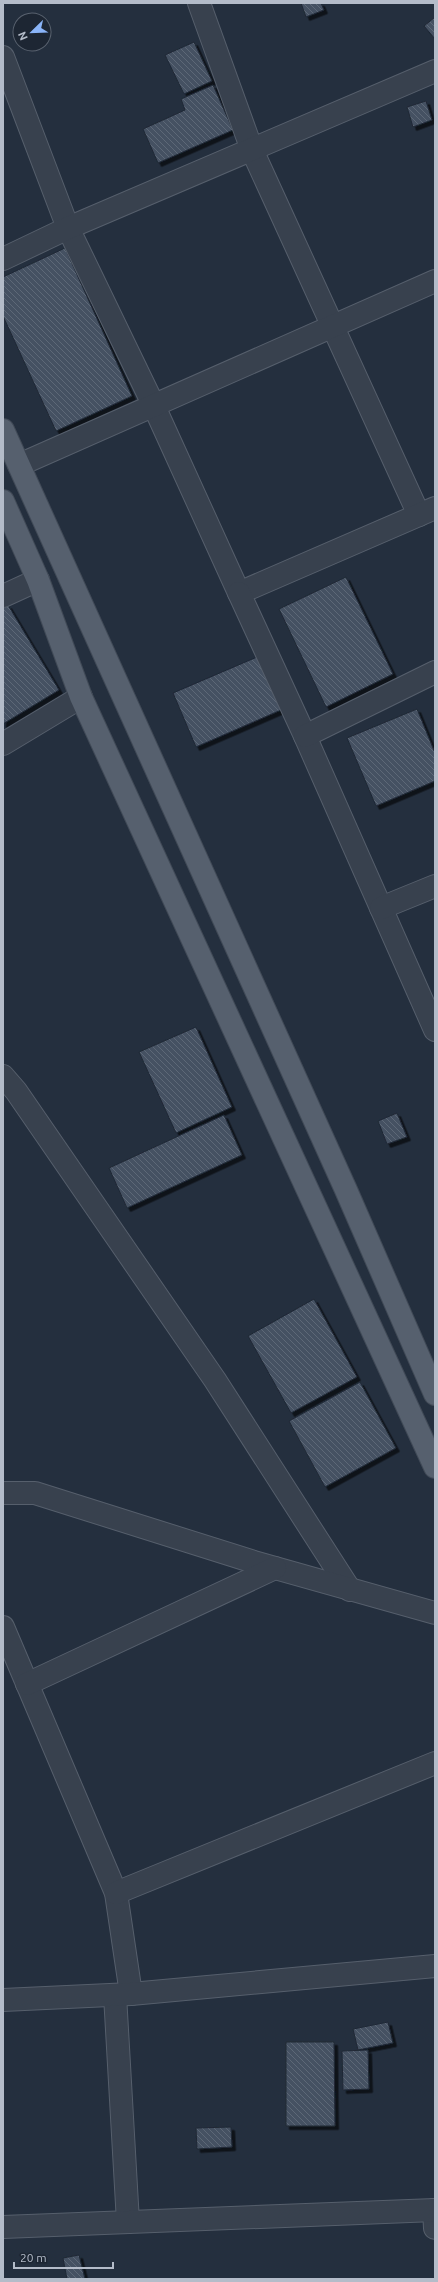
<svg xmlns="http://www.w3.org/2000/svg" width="438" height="2282" viewBox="0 0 438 2282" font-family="Ubuntu,sans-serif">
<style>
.building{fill:url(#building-back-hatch);stroke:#1f2835;filter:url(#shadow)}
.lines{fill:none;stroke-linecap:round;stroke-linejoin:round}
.minor-casing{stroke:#565f6c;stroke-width:24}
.primary-casing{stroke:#414a57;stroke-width:24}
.minor{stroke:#38414e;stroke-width:22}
.primary{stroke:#56606e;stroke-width:22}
</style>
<defs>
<pattern id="building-back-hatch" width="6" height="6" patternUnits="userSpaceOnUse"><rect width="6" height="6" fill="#455162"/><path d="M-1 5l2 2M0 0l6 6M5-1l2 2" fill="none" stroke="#5d6877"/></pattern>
<filter id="shadow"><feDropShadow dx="3.5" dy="3.5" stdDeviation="0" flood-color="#0009"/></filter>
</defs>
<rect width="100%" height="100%" fill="#242f3e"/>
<g class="building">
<path d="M 301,3 L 321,3 L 324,10 L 306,17 Z"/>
<path d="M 435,17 L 435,39 L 424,26 Z"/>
<path d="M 194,42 L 212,81 L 184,94 L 165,55 Z"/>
<path d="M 213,85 L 233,130 L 158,163 L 143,129 L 185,110 L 181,99 Z"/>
<path d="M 426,101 L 432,120 L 413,127 L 407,107 Z"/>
<path d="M 65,248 L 132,396 L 56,431 L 3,316 L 3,277 Z"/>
<path d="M 346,577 L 393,674 L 326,707 L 279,609 Z"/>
<path d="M 8,605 L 59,690 L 3,724 L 3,608 Z"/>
<path d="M 257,657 L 281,710 L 196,747 L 173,693 Z"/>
<path d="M 417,709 L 435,753 L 435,781 L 376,806 L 347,738 Z"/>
<path d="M 196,1027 L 232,1107 L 176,1133 L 139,1052 Z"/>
<path d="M 397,1113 L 407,1137 L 387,1144 L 378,1121 Z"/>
<path d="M 224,1115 L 242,1155 L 127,1208 L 109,1168 Z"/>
<path d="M 314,1299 L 357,1377 L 291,1413 L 248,1336 Z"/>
<path d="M 360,1382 L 396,1448 L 325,1487 L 289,1421 Z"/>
<path d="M 388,2022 L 393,2043 L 358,2050 L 353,2029 Z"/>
<path d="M 286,2042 L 334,2042 L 335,2126 L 286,2126 Z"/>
<path d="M 368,2050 L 369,2089 L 343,2090 L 342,2051 Z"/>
<path d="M 231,2127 L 232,2147 L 197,2149 L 196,2128 Z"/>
<path d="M 79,2255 L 85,2279 L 67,2279 L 63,2258 Z"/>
</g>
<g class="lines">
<defs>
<g id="minor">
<path d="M 199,3 L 252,150 L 419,515"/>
<path d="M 3,57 L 68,228 L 153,404 L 239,593 L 435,508"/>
<path d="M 3,259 L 68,228 L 435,71"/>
<path d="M 19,465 L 435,281"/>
<path d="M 239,593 L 305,736 L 435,1030"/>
<path d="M 3,596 L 38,580"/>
<path d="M 305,736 L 435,672"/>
<path d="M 3,744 L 81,697"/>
<path d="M 381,908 L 435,886"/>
<path d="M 3,1076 L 16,1091 L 215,1380 L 350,1590"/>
<path d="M 3,1493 L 35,1493 L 254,1562 L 435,1613"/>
<path d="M 3,1627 L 116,1893 L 131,1994"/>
<path d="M 27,1684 L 275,1568"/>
<path d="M 116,1893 L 435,1763"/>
<path d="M 115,1995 L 128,2222"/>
<path d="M 3,2000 L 131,1994 L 435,1966"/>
<path d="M 434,2210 L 435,2228"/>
<path d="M 3,2227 L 435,2210"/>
</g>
<g id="primary">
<path d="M 3,430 L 346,1190 L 435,1394"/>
<path d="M 3,501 L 38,580 L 81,697 L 435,1467"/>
</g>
</defs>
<use href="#minor" class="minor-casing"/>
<use href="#primary" class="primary-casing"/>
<use href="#minor" class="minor"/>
<use href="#primary" class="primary"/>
</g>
<rect width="438" height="2282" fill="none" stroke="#b4bcc9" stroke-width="8"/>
<g transform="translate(32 32) rotate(247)"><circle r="19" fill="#1d2633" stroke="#59626f"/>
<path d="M0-3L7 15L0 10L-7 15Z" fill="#8ab4f8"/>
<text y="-6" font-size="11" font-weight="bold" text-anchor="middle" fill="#b4bcc9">N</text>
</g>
<path d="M14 2262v6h99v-6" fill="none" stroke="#b4bcc9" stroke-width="2"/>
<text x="20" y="2262" font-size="12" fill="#b4bcc9" stroke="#1d2633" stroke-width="3" paint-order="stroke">20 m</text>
</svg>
